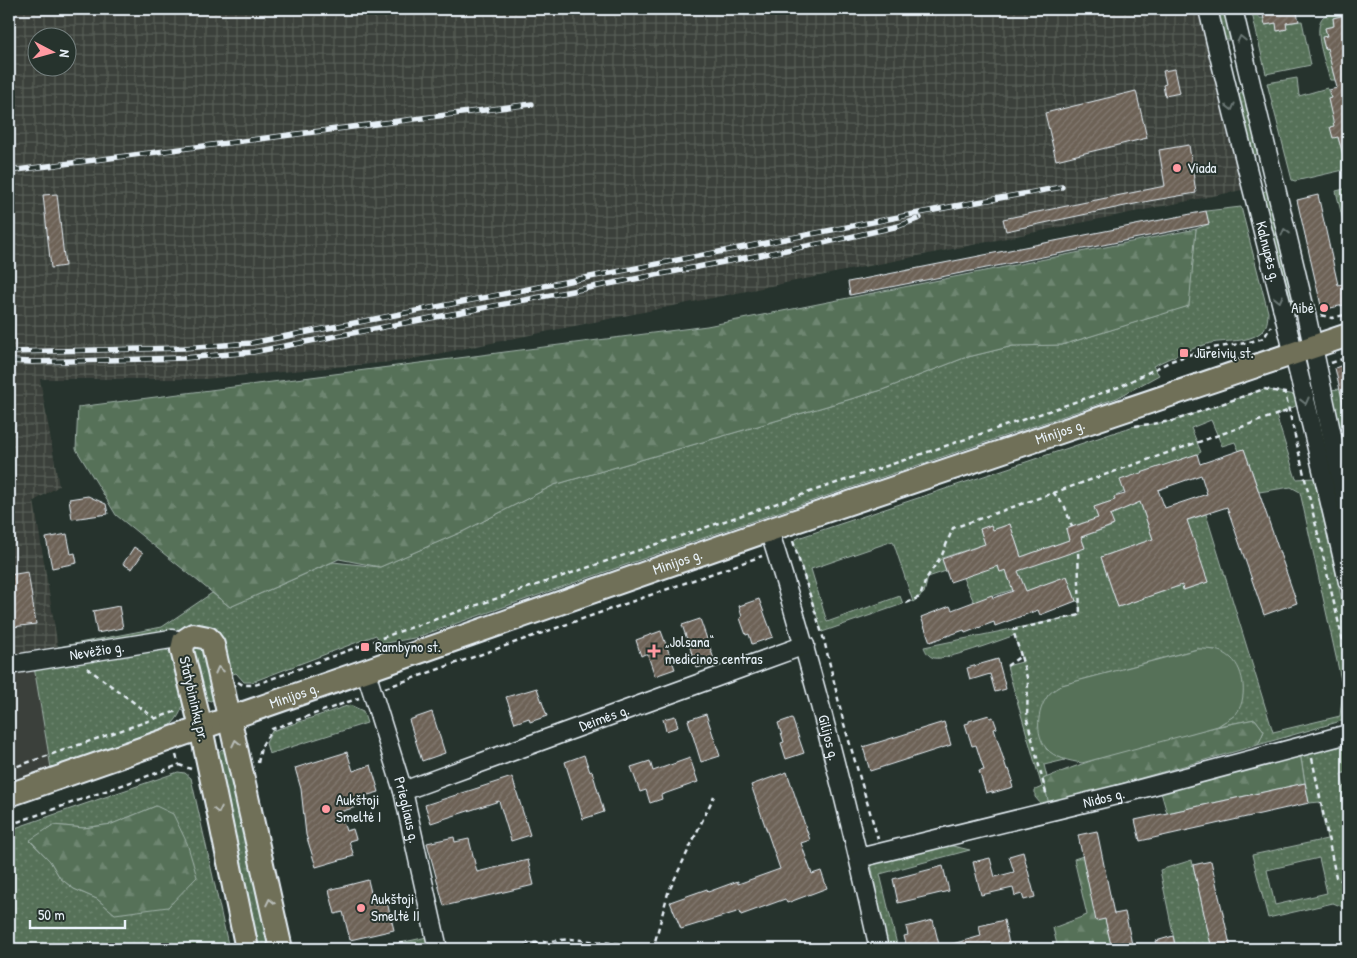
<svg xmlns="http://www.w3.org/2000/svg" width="1357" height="958" viewBox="0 0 1357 958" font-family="'Patrick Hand',sans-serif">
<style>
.built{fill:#3b413a}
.industrial{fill:url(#industrial-grid);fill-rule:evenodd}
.grass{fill:url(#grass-dots);stroke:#9fb1a8;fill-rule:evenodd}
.forest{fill:url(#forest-firs);stroke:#9fb1a8}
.pitch{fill:#567158;stroke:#9fb1a8}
.building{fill:url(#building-hatch);stroke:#e8f1f8;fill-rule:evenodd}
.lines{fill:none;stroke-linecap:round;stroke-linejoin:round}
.minor-casing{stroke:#e8f1f8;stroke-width:21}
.major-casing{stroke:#e8f1f8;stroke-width:26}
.path{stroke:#e8f1f8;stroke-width:2.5;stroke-dasharray:5 4;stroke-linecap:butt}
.minor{stroke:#26332d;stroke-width:18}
.major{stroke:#706f59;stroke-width:22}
.rail-casing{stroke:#e8f1f8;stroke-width:5.5}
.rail{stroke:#26332d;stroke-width:4;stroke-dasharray:11;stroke-linecap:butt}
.oneway{stroke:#6a7674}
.oneway2{stroke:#b8bdb8}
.poi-dot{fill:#ff9aa2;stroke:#26332d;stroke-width:2}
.labels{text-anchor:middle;stroke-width:4;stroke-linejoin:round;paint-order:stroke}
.poi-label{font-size:15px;fill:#e8f1f8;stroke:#26332d;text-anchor:start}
.street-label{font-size:15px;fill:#e8f1f8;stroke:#26332d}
</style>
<defs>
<pattern id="industrial-grid" width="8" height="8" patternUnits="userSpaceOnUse" patternTransform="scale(1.25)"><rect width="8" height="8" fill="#3b413a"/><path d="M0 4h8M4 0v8" fill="none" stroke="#575d57"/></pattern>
<pattern id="grass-dots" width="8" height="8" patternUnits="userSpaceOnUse" patternTransform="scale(1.25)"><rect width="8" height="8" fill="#567158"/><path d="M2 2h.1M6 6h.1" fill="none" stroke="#6e8671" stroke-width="1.8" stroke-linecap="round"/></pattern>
<pattern id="forest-firs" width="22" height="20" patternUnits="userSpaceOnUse" patternTransform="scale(1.25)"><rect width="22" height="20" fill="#567158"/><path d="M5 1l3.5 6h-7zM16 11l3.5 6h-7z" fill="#6e8671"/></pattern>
<pattern id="building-hatch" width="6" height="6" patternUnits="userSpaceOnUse" patternTransform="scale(1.25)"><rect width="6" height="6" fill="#6d6257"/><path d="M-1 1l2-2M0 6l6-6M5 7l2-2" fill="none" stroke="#827970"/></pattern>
</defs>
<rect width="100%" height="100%" fill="#26332d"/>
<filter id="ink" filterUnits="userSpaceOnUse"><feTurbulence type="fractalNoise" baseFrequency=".02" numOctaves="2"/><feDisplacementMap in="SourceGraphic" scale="10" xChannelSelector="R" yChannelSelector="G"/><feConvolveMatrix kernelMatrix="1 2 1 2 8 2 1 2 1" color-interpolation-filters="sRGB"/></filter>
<g filter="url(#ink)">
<path class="built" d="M 34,667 L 51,768 L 9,782 L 9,671 Z"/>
<path class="industrial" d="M 9,9 L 1199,9 L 1242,190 L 403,361 L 205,379 L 40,379 L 59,486 L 34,501 L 58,647 L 9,655 ZM 38,38 L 68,38 L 68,68 L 38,68 Z"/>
<g class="grass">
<path d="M 1217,9 L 1227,9 L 1232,40 L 1224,40 Z"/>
<path d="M 1251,9 L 1257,9 L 1259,18 L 1264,18 L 1266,25 L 1276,23 L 1278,31 L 1287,29 L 1286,23 L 1302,21 L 1311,65 L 1266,74 Z"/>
<path d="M 1348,9 L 1348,21 L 1346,22 L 1344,15 L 1333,18 L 1334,26 L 1325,28 L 1327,36 L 1322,38 L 1325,49 L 1328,48 L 1334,76 L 1339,80 L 1330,80 C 1326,65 1311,27 1324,16 Z"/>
<path d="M 1297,78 L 1299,96 L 1327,88 L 1331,98 L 1328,99 L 1340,145 L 1348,143 L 1348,169 L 1295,181 L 1292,180 L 1267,83 Z"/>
<path d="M 1241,92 L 1245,92 L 1259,153 L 1255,155 L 1251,152 L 1237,98 Z"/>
<path d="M 1267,190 L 1271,192 L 1297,309 L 1292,312 L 1260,194 Z"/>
<path d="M 1241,207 L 1268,312 C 1268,320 1267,328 1260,333 C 1247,343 1226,340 1211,343 C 1191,348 1172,357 1153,366 L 1159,375 L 1117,398 L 767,516 L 414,638 L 381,644 L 376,635 L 252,682 L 244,682 L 236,673 L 228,676 L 211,628 L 204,625 L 63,648 L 58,647 L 162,627 L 212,593 L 230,607 L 333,562 L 380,567 L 464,531 L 554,485 L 882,390 L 964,358 L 1013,346 L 1062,345 L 1188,306 L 1196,229 L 1209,224 L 1206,211 Z"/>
<path d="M 1264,389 L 1295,395 L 1298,405 L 1276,415 L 1296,479 L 1314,478 L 1348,627 L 1348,719 L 1258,745 L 1264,731 L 1255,719 L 1218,726 L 1236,714 L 1216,650 L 1197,649 L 1062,685 L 1048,695 L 1046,749 L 1065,760 L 1044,765 L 1047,777 L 1043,779 L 1049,804 L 1041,804 L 1035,797 L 1035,790 L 1042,787 L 1007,666 L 1022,662 L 1015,635 C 1001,640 945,661 934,658 C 928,656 926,652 924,647 L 1080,615 L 1079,602 L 1076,601 L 1067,576 L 1026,591 L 1024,586 L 974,602 L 963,578 L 996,559 L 1000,572 L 1006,570 L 1009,580 L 1019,576 L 1017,571 L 1085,547 L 1081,537 L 1113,526 L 1110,515 L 1140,502 L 1153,539 L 1101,557 L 1118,607 L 1182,585 L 1184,590 L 1208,582 L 1180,523 L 1206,514 L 1273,732 L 1340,716 L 1343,689 L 1300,492 L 1291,487 L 1259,492 L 1244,449 L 1239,451 L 1235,442 L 1222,446 L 1211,420 L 1191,428 L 1201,452 L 1114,497 L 1115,500 L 1094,507 L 1098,518 L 1066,529 L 1069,540 L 1021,557 L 1010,524 L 993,530 L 991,525 L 980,529 L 985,544 L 942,558 L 946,571 L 928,577 L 924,593 L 913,602 L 893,541 L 811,569 L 827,622 L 900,596 L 903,604 L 822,632 L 793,541 L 798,538 L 1131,427 L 1173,421 Z"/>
<path d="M 1340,389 L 1348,424 L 1348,448 L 1342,447 L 1329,390 Z"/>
<path d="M 199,647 L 203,647 L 215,696 L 211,701 L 204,699 L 192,650 Z"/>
<path d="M 164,649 L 175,654 L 184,698 C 183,709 179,717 171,725 L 51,768 L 34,667 Z"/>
<path d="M 350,705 L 363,711 L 367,723 L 269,754 L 266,743 L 272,731 Z"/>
<path d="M 1348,740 L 1348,772 L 1341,774 L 1348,809 L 1348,909 L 1333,903 L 1268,918 L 1252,855 L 1327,839 L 1320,802 L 1309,803 L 1300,753 ZM 1319,858 L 1327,893 L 1275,905 L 1267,870 Z"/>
<path d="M 222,749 L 228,754 L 272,949 L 258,949 L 216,754 Z"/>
<path d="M 178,772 L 185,773 L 191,778 L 229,949 L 9,949 L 9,817 L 15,828 ZM 156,806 L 115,914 L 97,899 L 74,889 L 60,878 L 50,861 L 30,841 L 53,825 L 84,828 L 112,824 Z"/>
<path d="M 944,844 L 970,850 L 880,874 L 898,949 L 885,949 L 875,907 L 879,905 L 871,864 Z"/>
<path d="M 1192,860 L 1193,865 L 1212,949 L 1173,949 L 1176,949 L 1160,870 Z"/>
<path d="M 427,937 L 430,949 L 373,949 Z"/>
</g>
<g class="forest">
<path d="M 1348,188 L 1348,242 L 1336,191 Z"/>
<path d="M 1196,229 L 1189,306 L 1062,345 L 1013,346 L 964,358 L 882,390 L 554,485 L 464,531 L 380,567 L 339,559 L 230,607 L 116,515 L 76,449 L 78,407 L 707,326 Z"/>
<path d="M 1255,719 L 1264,731 L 1258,745 L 1049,804 L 1043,779 C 1110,751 1183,733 1255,719 Z"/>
<path d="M 1300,753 L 1305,783 L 1167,813 L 1160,789 Z"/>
<path d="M 156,806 L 173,814 L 187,843 L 197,877 L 168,907 L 115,914 L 97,899 L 74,889 L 60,878 L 50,861 L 30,840 L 53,825 L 84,828 L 112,824 Z"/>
<path d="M 1083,856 L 1105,919 L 1112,949 L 1058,949 L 1053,928 L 1087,915 L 1074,859 Z"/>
</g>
<path class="pitch" d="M 1198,649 C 1209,649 1221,649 1231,658 C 1245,670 1248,701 1235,715 C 1230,719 1223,722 1218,726 L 1082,763 C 1070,761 1054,758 1046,748 C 1035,734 1037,711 1047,697 C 1050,692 1057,688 1062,685 Z"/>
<g class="building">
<path d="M 1262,9 L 1296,9 L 1299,21 L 1286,23 L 1287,29 L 1277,31 L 1276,23 L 1265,25 Z"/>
<path d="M 1345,15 L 1346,22 L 1348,21 L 1348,162 L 1345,162 L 1338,137 L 1333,138 L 1330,127 L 1334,126 L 1328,99 L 1331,98 L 1329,90 L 1337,88 L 1327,48 L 1325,49 L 1322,37 L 1327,36 L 1325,28 L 1334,26 L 1333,18 Z"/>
<path d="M 1175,69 L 1180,93 L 1165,96 L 1163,85 L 1166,84 L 1163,71 Z"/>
<path d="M 1136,91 L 1147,138 L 1056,160 L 1045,113 Z"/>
<path d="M 1189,145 L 1196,193 L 1149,201 L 1006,231 L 1003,219 L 1165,186 L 1159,150 Z"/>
<path d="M 57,194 L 65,266 L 51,268 L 43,195 Z"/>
<path d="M 1318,195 L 1338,285 L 1348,283 L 1348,304 L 1322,310 L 1297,200 Z"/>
<path d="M 1206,211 L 1209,224 L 850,295 L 848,282 Z"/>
<path d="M 1348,363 L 1348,407 L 1344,408 L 1335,368 Z"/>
<path d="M 1244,449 L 1297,603 L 1264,615 L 1227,507 L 1187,520 L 1208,582 L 1183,590 L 1182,585 L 1118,607 L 1101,557 L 1153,539 L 1140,502 L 1110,515 L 1114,525 L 1081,537 L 1085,548 L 1018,571 L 1026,591 L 1067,576 L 1076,601 L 1040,615 L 1038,610 L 995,626 L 994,622 L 965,633 L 964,630 L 930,642 L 921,617 L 950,606 L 952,610 L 992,595 L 993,598 L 1013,591 L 1006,570 L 1000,572 L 998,566 L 950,582 L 942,559 L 985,544 L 980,529 L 991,525 L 993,530 L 1010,524 L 1021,557 L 1069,540 L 1066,529 L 1098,518 L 1094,507 L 1115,500 L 1114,497 L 1125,494 L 1120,480 L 1197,454 L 1200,464 ZM 1201,475 L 1207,494 L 1165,508 L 1158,490 Z"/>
<path d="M 88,496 L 106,504 L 108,514 L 72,519 L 69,499 Z"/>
<path d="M 67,534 L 71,554 L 75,553 L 77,563 L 52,568 L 46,538 Z"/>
<path d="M 134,547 L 143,553 L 132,569 L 123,564 Z"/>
<path d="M 28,572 L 36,624 L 13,627 L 13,623 L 9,624 L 9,575 Z"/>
<path d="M 759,599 L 773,637 L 752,644 L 749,634 L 746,635 L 740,618 L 742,617 L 739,606 Z"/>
<path d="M 119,606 L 123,628 L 97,633 L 93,611 Z"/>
<path d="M 700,619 L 715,662 L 697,668 L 682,625 Z"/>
<path d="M 661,631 L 675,669 L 655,676 L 647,653 L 641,656 L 636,640 Z"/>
<path d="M 998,659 L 1006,689 L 995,692 L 990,674 L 970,680 L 967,668 Z"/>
<path d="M 537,688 L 547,716 L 530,722 L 529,718 L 515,723 L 506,697 Z"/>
<path d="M 432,712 L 445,753 L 422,761 L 409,720 Z"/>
<path d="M 706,714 L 720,756 L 701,762 L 688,720 Z"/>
<path d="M 989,715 L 990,718 L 993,717 L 997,728 L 994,729 L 1007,770 L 1009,769 L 1013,781 L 1011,782 L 1013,787 L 992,793 L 992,791 L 986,793 L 979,771 L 984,770 L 976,745 L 972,746 L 965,724 L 969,723 L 969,721 Z"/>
<path d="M 675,716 L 678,727 L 666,731 L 663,719 Z"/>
<path d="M 792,718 L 804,753 L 786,759 L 781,743 L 784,742 L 778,723 Z"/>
<path d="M 944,722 L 951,745 L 870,771 L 863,747 Z"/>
<path d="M 347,752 L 353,771 L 371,765 L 379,792 L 354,799 L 356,807 L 340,812 L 346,831 L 353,829 L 356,839 L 349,841 L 354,856 L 316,867 L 306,835 L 301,789 L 295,768 Z"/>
<path d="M 584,755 L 590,772 L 592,771 L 604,812 L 583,819 L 565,762 Z"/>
<path d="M 690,758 L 698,782 L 661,795 L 662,799 L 650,803 L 646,790 L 640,792 L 631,767 L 650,761 L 653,771 Z"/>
<path d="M 787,772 L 810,840 L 801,843 L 808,863 L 812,874 L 821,871 L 827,888 L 787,903 L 785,899 L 741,915 L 740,911 L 681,929 L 670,902 L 707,889 L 708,892 L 738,881 L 738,884 L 780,869 L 751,785 Z"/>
<path d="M 512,777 L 530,835 L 511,841 L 499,801 L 431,823 L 425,805 Z"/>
<path d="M 1305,783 L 1309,803 L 1140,841 L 1135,820 Z"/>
<path d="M 1097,831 L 1114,914 L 1125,912 L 1133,949 L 1112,949 L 1105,919 L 1096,921 L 1078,835 Z"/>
<path d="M 454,837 L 455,842 L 469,839 L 477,872 L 528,860 L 534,885 L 444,906 L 427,843 Z"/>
<path d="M 1023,852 L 1035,897 L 1024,900 L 1022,894 L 1015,896 L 1013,888 L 981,895 L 973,862 L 990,858 L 995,877 L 1014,872 L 1009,856 Z"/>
<path d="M 1211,861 L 1231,949 L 1212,949 L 1193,865 Z"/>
<path d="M 943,866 L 949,891 L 898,903 L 893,879 Z"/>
<path d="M 368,880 L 374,905 L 387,902 L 394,930 L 350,940 L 343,912 L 335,914 L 329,890 Z"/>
<path d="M 933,920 L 940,949 L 907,949 L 904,936 L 908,935 L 906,927 Z"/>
<path d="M 1004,920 L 1010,949 L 946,949 L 945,946 L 981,936 L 979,926 Z"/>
<path d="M 1173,936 L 1176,949 L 1158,949 L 1156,941 Z"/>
</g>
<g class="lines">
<defs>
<g id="minor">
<path id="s1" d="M 1208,9 C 1253,200 1306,390 1348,582"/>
<path d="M 1233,9 L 1306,314 L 1348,511"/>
<path id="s2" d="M 769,530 C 813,668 848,808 879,949"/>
<path id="s3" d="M 9,665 L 171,639 L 184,641"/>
<path id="s4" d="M 366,672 L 403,791 L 438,949"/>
<path id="s5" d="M 403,791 L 805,645"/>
<path id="s6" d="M 859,858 L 1125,793 L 1348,734"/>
</g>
<g id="major">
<path id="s7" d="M 9,795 L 769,530 L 1348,335"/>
<path d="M 247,949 L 201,728 L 182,650 L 184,641 L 193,635 L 208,638 L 213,645 L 281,949"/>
</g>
</defs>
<use href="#minor" class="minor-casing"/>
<use href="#major" class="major-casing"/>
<g class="path">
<path d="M 1321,315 L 1332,318 L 1348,314"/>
<path d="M 1331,363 L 1348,357"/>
<path d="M 1135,426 L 1173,421 L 1264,389 L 1285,393 L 1348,663"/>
<path d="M 1053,492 L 1065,507 L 1072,527"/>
<path d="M 793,541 L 824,640 L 844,724 L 878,839"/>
<path d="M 906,603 L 920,597 L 926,579 L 942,555 L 953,528 L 1290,410"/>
<path d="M 1021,656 L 1013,630 L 1080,615 L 1078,550"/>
<path d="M 1007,666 L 1021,656 L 1028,681 L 1027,719 L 1047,797"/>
<path d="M 87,668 L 156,719"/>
<path d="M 238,682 L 243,685 L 255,685 L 398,632 L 1119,387 L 1171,361 L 1206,349 L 1246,343 L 1264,338 L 1271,326"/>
<path d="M 385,688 L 762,556"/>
<path d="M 176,755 L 179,765"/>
<path d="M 1312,758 L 1336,877 L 1348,884"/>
<path d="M 258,763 L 261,747 L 272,729 L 359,698"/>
<path d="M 9,769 L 177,711 L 178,709"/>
<path d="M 9,825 L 179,765 L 191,769"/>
<path d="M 534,943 L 571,939 L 672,949"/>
<path d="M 507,949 L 534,943 L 536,949"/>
<path d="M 653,949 L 668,893 L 714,796"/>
</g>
<use href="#minor" class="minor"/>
<use href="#major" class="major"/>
<defs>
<g id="rail">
<path d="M 9,171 L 532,104"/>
<path d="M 9,352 L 184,348 L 251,343 L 955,206 L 1062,187"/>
<path d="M 9,361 L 31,362 L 184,358 L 253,352 L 823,243 L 899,226 L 920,218"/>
</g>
</defs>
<use href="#rail" class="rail-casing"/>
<use href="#rail" class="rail"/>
</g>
<defs><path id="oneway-chevron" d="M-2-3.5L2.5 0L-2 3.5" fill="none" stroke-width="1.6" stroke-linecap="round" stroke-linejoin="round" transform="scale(1.25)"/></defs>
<g class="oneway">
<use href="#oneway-chevron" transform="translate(1241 39) rotate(-103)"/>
<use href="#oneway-chevron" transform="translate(1231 107) rotate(76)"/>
<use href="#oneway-chevron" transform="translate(1285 232) rotate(-104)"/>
<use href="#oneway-chevron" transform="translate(1279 299) rotate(76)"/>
<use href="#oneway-chevron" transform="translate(1305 401) rotate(76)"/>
</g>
<g class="oneway2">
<use href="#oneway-chevron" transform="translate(219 670) rotate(-104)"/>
<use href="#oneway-chevron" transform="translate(236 743) rotate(-102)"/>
<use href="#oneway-chevron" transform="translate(218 810) rotate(78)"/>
<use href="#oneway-chevron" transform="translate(270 902) rotate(-102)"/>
</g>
</g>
<g class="poi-dot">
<circle cx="1177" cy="168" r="5"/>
<circle cx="1324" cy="308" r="5"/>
<rect x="1179" y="348" width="10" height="10" rx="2.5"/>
<rect x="360" y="642" width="10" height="10" rx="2.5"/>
<path d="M651.5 643.5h5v5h5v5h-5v5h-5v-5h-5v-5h5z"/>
<circle cx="326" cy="809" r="5"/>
<circle cx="361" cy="908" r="5"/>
</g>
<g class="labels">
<g class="poi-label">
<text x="1187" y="173">Viada</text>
<text x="1314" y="313" text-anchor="end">Aibė</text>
<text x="1194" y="358">Jūreivių st.</text>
<text x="665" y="647">„Jolsana“<tspan x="665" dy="17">medicinos centras</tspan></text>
<text x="375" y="652">Rambyno st.</text>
<text x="336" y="805">Aukštoji<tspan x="336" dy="17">Smeltė I</tspan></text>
<text x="371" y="904">Aukštoji<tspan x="371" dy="17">Smeltė II</tspan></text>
</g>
<g class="street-label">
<text dy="5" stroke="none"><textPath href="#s1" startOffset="250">Kalnupės g.</textPath></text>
<text dy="5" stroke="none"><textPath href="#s7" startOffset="1112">Minijos g.</textPath></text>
<text dy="5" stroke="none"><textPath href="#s7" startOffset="708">Minijos g.</textPath></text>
<text dy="5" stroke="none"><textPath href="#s3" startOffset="89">Nevėžio g.</textPath></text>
<text dy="5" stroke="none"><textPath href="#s7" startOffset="302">Minijos g.</textPath></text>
<text transform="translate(194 699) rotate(77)" y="5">Statybininkų pr.</text>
<text dy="5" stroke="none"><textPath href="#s5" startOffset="214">Deimės g.</textPath></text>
<text dy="5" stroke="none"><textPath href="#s2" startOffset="216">Gilijos g.</textPath></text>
<text dy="5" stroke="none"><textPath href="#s6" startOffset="252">Nidos g.</textPath></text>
<text dy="5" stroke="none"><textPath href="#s4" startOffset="144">Priegliaus g.</textPath></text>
</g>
</g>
<rect width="1357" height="958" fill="none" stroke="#26332d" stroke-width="30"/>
<rect x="15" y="15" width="1327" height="928" fill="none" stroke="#e8f1f8" stroke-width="2" filter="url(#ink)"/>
<g transform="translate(52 52) rotate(96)"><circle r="24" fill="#26332d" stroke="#747f7e"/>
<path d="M0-4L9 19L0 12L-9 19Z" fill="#ff9aa2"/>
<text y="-8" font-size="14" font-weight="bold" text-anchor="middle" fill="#e8f1f8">N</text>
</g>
<path d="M30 920v8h95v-8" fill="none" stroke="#e8f1f8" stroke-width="2.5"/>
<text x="38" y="920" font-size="15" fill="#e8f1f8" stroke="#26332d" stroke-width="4" paint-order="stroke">50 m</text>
</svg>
